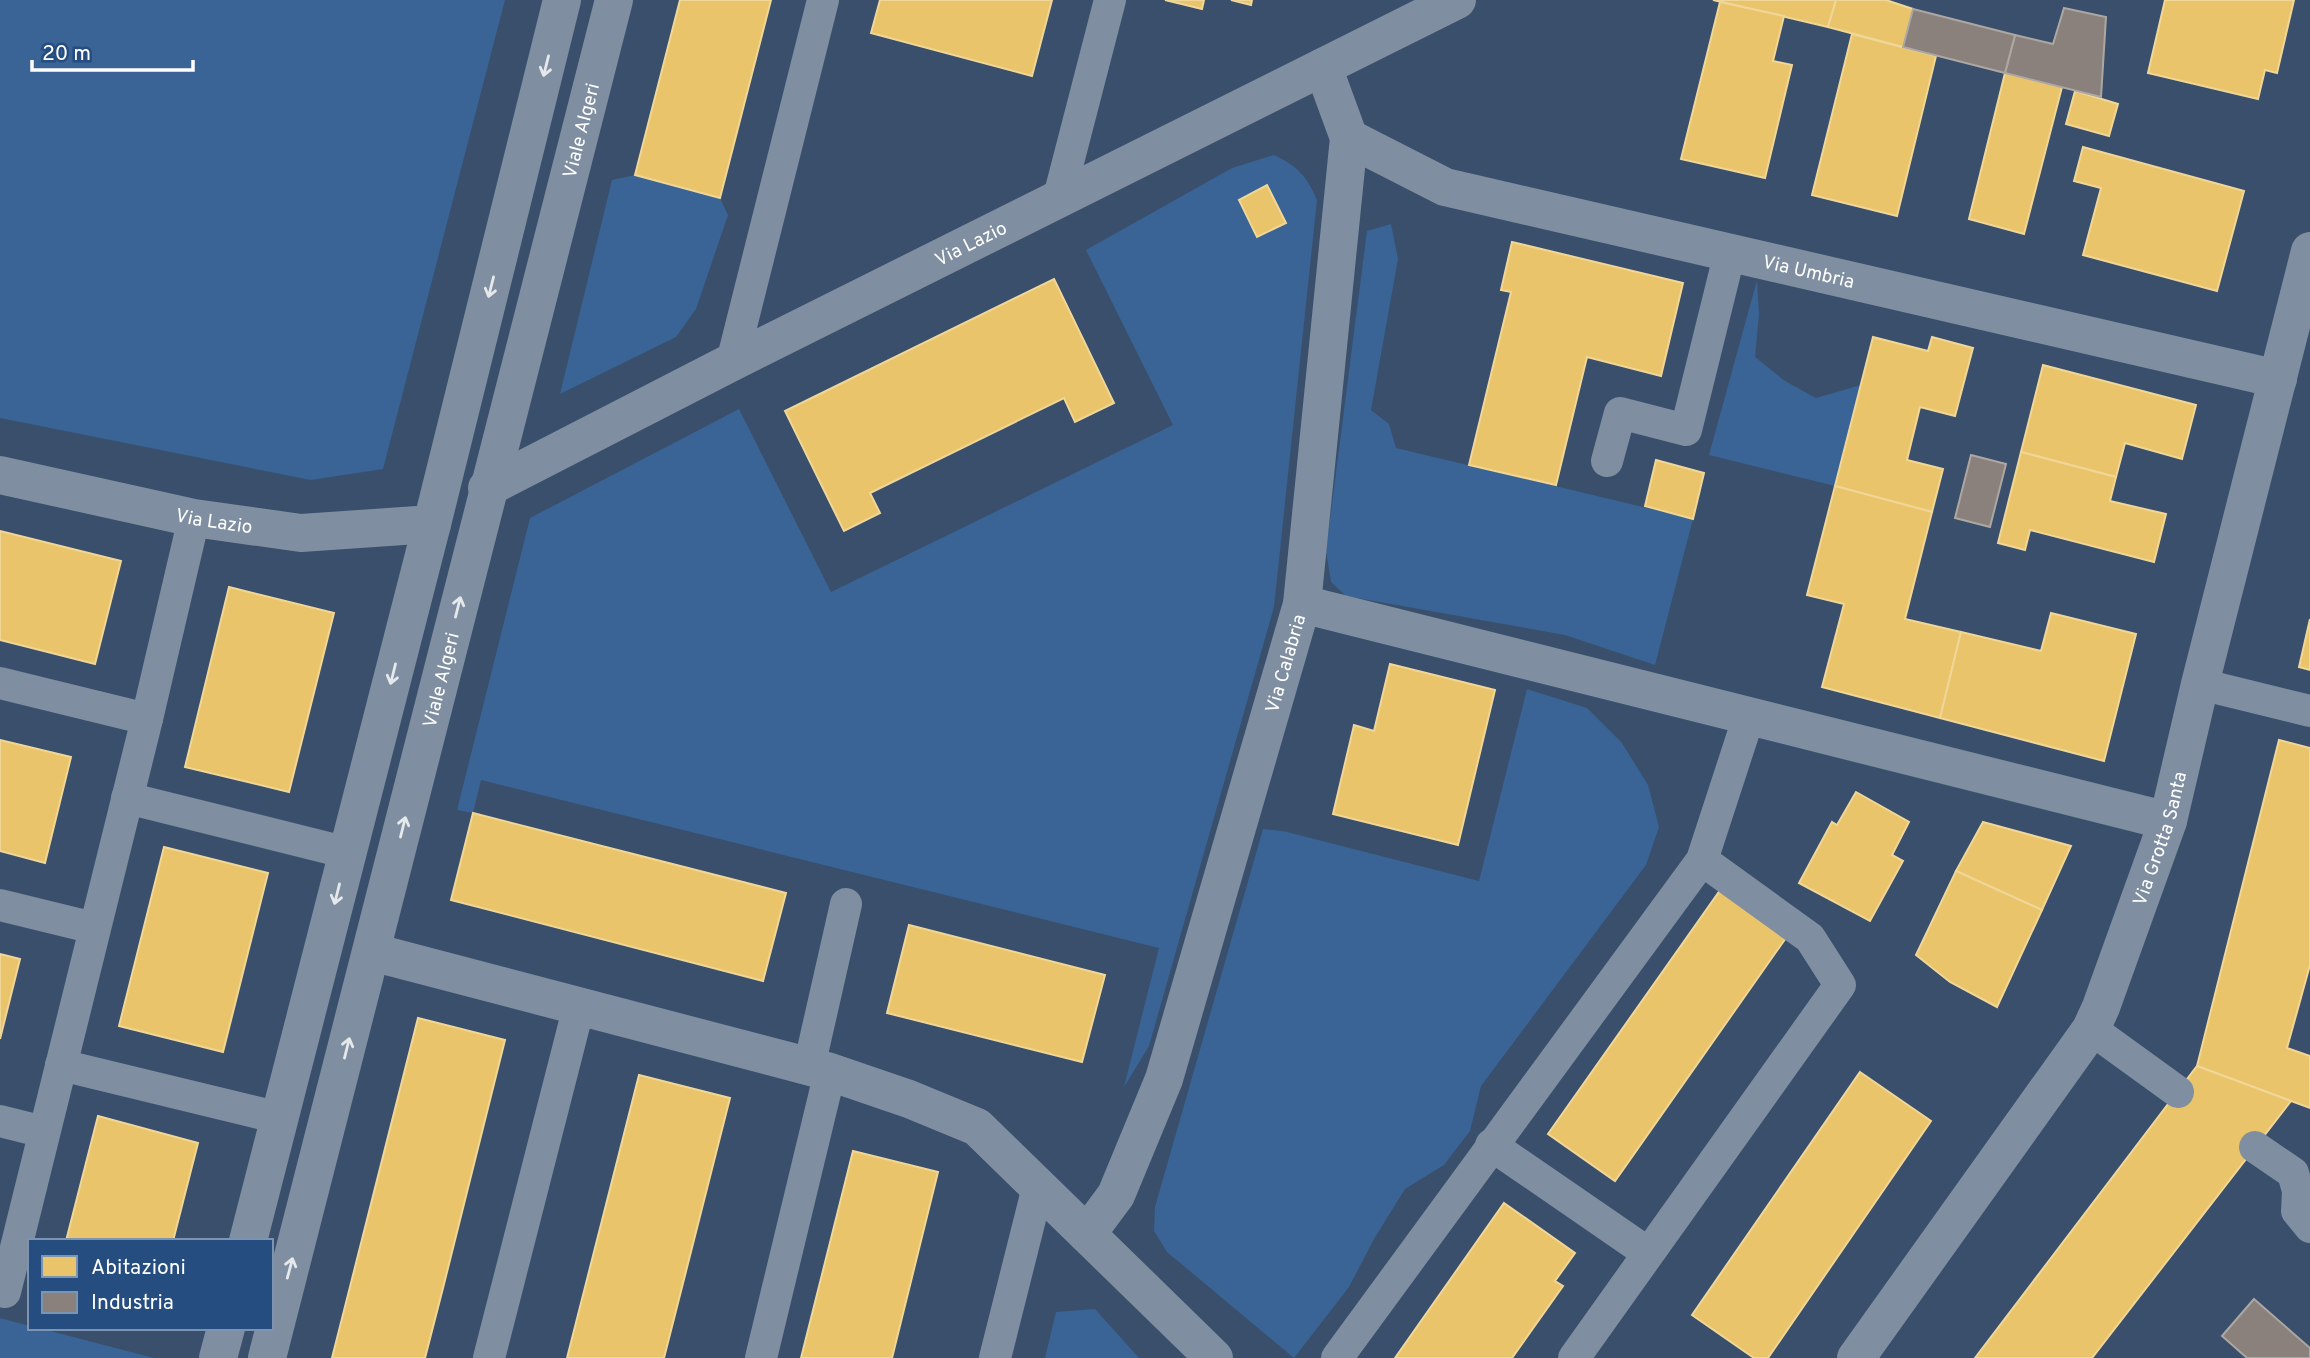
<svg xmlns="http://www.w3.org/2000/svg" width="2310" height="1358" viewBox="0 0 2310 1358" font-family="Overpass,sans-serif">
<style>
.green{fill:#396495}
.homes{fill:#e9c46a;stroke:#f0d697;stroke-width:2}
.industry{fill:#8a817c;stroke:#ada7a3;stroke-width:2}
.lines{fill:none;stroke-linecap:round;stroke-linejoin:round}
.service{stroke:#7f8fa1;stroke-width:32}
.minor{stroke:#7f8fa1;stroke-width:38}
.tertiary{stroke:#7f8fa1;stroke-width:38}
.oneway{stroke:#e5e9ec}
.labels{text-anchor:middle;stroke-width:7;stroke-linejoin:round;paint-order:stroke}
.street-label{font-size:19px;fill:#fff;stroke:#254d7f}
</style>
<rect width="100%" height="100%" fill="#394f6b"/>
<g class="green">
<path d="M 0,0 L 505,0 L 383,469 L 311,480 L 0,418 Z"/>
<path d="M 1274,155 C 1297,166 1307,176 1317,200 L 1274,607 L 1149,1046 L 1124,1087 L 1159,948 L 481,780 L 473,813 L 457,810 L 530,518 L 739,409 L 831,592 L 1173,425 L 1086,250 L 1232,168 Z"/>
<path d="M 635,175 L 720,198 L 728,215 L 696,309 L 676,337 L 560,394 L 612,180 Z"/>
<path d="M 1391,224 L 1398,259 L 1371,410 L 1389,424 L 1396,448 L 1693,519 L 1655,665 L 1565,635 L 1346,596 L 1331,582 L 1326,551 L 1367,231 Z"/>
<path d="M 1757,280 L 1759,314 L 1755,357 L 1785,381 L 1816,398 L 1861,385 L 1835,486 L 1709,455 Z"/>
<path d="M 1527,689 L 1587,708 L 1622,743 L 1648,785 L 1659,827 L 1646,865 L 1481,1086 L 1470,1131 L 1444,1165 L 1405,1189 L 1374,1239 L 1349,1287 L 1294,1358 L 1167,1252 L 1154,1231 L 1155,1207 L 1263,829 L 1283,831 L 1479,881 Z"/>
<path d="M 1095,1309 L 1139,1358 L 1045,1358 L 1056,1312 Z"/>
<path d="M 0,1318 L 30,1326 L 30,1328 L 39,1328 L 154,1358 L 0,1358 Z"/>
</g>
<g class="homes">
<path d="M 680,0 L 771,0 L 720,198 L 635,175 Z"/>
<path d="M 880,0 L 1052,0 L 1032,76 L 871,33 Z"/>
<path d="M 1165,0 L 1204,0 L 1202,9 Z"/>
<path d="M 1231,0 L 1252,0 L 1251,5 Z"/>
<path d="M 1713,0 L 1836,0 L 1828,27 Z"/>
<path d="M 1836,0 L 1886,0 L 1913,9 L 1903,47 L 1828,27 Z"/>
<path d="M 2165,0 L 2294,0 L 2277,73 L 2265,70 L 2258,99 L 2148,73 Z"/>
<path d="M 1720,2 L 1784,16 L 1773,61 L 1792,65 L 1765,178 L 1681,159 Z"/>
<path d="M 1852,34 L 1936,56 L 1897,216 L 1812,195 Z"/>
<path d="M 2005,73 L 2062,87 L 2024,234 L 1969,219 Z"/>
<path d="M 2075,91 L 2118,104 L 2109,136 L 2066,124 Z"/>
<path d="M 2083,147 L 2244,191 L 2217,291 L 2083,255 L 2101,188 L 2074,181 Z"/>
<path d="M 1267,185 L 1286,223 L 1257,237 L 1239,200 Z"/>
<path d="M 1512,242 L 1683,283 L 1661,376 L 1587,357 L 1556,485 L 1469,465 L 1511,292 L 1501,290 Z"/>
<path d="M 1054,279 L 1114,403 L 1075,422 L 1064,398 L 870,493 L 880,513 L 844,531 L 785,411 Z"/>
<path d="M 1873,337 L 1928,351 L 1932,337 L 1973,348 L 1955,416 L 1920,407 L 1907,460 L 1943,469 L 1932,512 L 1835,486 Z"/>
<path d="M 2043,365 L 2196,405 L 2182,459 L 2125,443 L 2116,477 L 2021,452 Z"/>
<path d="M 2021,452 L 2116,477 L 2110,501 L 2166,514 L 2154,562 L 2030,530 L 2025,550 L 1998,543 Z"/>
<path d="M 1656,460 L 1704,473 L 1693,519 L 1645,506 Z"/>
<path d="M 1835,486 L 1932,512 L 1905,619 L 1961,632 L 1940,718 L 1822,687 L 1844,604 L 1807,595 Z"/>
<path d="M 0,531 L 121,561 L 95,664 L 0,640 Z"/>
<path d="M 229,587 L 334,613 L 289,792 L 185,767 Z"/>
<path d="M 2051,613 L 2136,634 L 2104,761 L 1940,718 L 1961,632 L 2041,651 Z"/>
<path d="M 2310,619 L 2310,670 L 2299,667 Z"/>
<path d="M 1390,664 L 1495,690 L 1458,845 L 1333,814 L 1354,725 L 1374,731 Z"/>
<path d="M 0,740 L 71,757 L 45,863 L 0,851 Z"/>
<path d="M 2279,740 L 2310,748 L 2310,965 L 2287,1048 L 2310,1056 L 2310,1108 L 2197,1066 Z"/>
<path d="M 1856,792 L 1909,822 L 1892,855 L 1903,861 L 1870,921 L 1799,883 L 1832,822 L 1837,825 Z"/>
<path d="M 473,813 L 786,893 L 763,981 L 451,900 Z"/>
<path d="M 1983,822 L 2071,846 L 2042,910 L 1956,871 Z"/>
<path d="M 164,847 L 268,873 L 223,1052 L 119,1026 Z"/>
<path d="M 1956,871 L 2042,910 L 1997,1007 L 1950,982 L 1916,955 Z"/>
<path d="M 1721,889 L 1788,935 L 1615,1181 L 1548,1134 Z"/>
<path d="M 909,925 L 1105,975 L 1082,1062 L 887,1013 Z"/>
<path d="M 0,954 L 20,959 L 0,1039 Z"/>
<path d="M 418,1018 L 505,1040 L 443,1288 L 425,1358 L 332,1358 Z"/>
<path d="M 2197,1066 L 2291,1101 L 2092,1358 L 1975,1358 Z"/>
<path d="M 1860,1072 L 1931,1121 L 1768,1358 L 1754,1358 L 1692,1315 Z"/>
<path d="M 639,1075 L 730,1098 L 664,1358 L 567,1358 Z"/>
<path d="M 98,1116 L 198,1143 L 173,1241 L 66,1241 Z"/>
<path d="M 853,1151 L 938,1172 L 892,1358 L 801,1358 Z"/>
<path d="M 1504,1203 L 1575,1253 L 1555,1281 L 1563,1286 L 1512,1358 L 1395,1358 Z"/>
</g>
<g class="industry">
<path d="M 2064,8 L 2106,17 L 2101,97 L 2005,73 L 2015,35 L 2053,44 Z"/>
<path d="M 1913,9 L 2015,35 L 2005,73 L 1903,47 Z"/>
<path d="M 1971,455 L 2006,464 L 1990,527 L 1955,518 Z"/>
<path d="M 2254,1299 L 2310,1348 L 2310,1358 L 2247,1358 L 2222,1336 Z"/>
</g>
<g class="lines">
<g class="service">
<path d="M 1059,197 L 1110,0"/>
<path d="M 732,362 L 823,0"/>
<path d="M 1607,461 L 1620,413 L 1686,430 L 1730,252"/>
<path d="M 0,683 L 147,719"/>
<path d="M 2200,684 L 2310,711"/>
<path d="M 127,798 L 348,853"/>
<path d="M 0,905 L 94,928"/>
<path d="M 2091,1029 L 2178,1092"/>
<path d="M 61,1065 L 280,1118"/>
<path d="M 809,1067 L 846,904"/>
<path d="M 0,1121 L 44,1132"/>
<path d="M 1491,1145 L 1648,1253"/>
<path d="M 2255,1147 L 2293,1173 L 2298,1191 L 2297,1211 L 2310,1227"/>
<path d="M 5,1292 L 147,719 L 194,518"/>
<path d="M 489,1358 L 579,1006"/>
<path d="M 761,1358 L 830,1072"/>
<path d="M 995,1358 L 1038,1187"/>
<path d="M 1337,1358 L 1702,860 L 1749,716"/>
<path d="M 1574,1358 L 1840,985 L 1810,938 L 1702,860"/>
</g>
<g class="minor">
<path id="s1" d="M 1349,138 L 1445,187 L 2278,379"/>
<path id="s2" d="M 0,475 L 194,518 L 301,533 L 432,524"/>
<path id="s3" d="M 487,488 L 732,362 L 1457,0"/>
<path d="M 1302,604 L 2168,821"/>
<path d="M 372,952 L 830,1072 L 909,1099 L 977,1127 L 1214,1358"/>
<path id="s4" d="M 1087,1234 L 1116,1195 L 1164,1079 L 1302,604 L 1349,138 L 1323,67"/>
</g>
<g class="tertiary">
<path d="M 248,1241 L 432,524 L 562,0"/>
<path d="M 218,1358 L 226,1328"/>
<path id="s5" d="M 267,1358 C 384,906 497,452 614,0"/>
<path id="s6" d="M 1856,1358 L 2091,1029 L 2101,1007 L 2168,821 L 2200,684 L 2310,251"/>
</g>
</g>
<defs><path id="oneway-shaft" d="M-6 0H5M1.5-3L5.5 0L1.5 3" fill="none" stroke-width="1.6" stroke-linecap="round" stroke-linejoin="round" transform="scale(1.75)"/></defs>
<g class="oneway">
<use href="#oneway-shaft" transform="translate(546 66) rotate(104)"/>
<use href="#oneway-shaft" transform="translate(491 287) rotate(104)"/>
<use href="#oneway-shaft" transform="translate(458 607) rotate(-76)"/>
<use href="#oneway-shaft" transform="translate(393 674) rotate(104)"/>
<use href="#oneway-shaft" transform="translate(403 827) rotate(-76)"/>
<use href="#oneway-shaft" transform="translate(337 894) rotate(104)"/>
<use href="#oneway-shaft" transform="translate(347 1048) rotate(-76)"/>
<use href="#oneway-shaft" transform="translate(290 1268) rotate(-75)"/>
</g>
<g class="labels">
<g class="street-label">
<text dy="7" stroke="none"><textPath href="#s5" startOffset="1267">Viale Algeri</textPath></text>
<text dy="7" stroke="none"><textPath href="#s3" startOffset="542">Via Lazio</textPath></text>
<text dy="7" stroke="none"><textPath href="#s1" startOffset="481">Via Umbria</textPath></text>
<text dy="7" stroke="none"><textPath href="#s2" startOffset="219">Via Lazio</textPath></text>
<text dy="7" stroke="none"><textPath href="#s4" startOffset="607">Via Calabria</textPath></text>
<text dy="7" stroke="none"><textPath href="#s5" startOffset="700">Viale Algeri</textPath></text>
<text dy="7" stroke="none"><textPath href="#s6" startOffset="607">Via Grotta Santa</textPath></text>
</g>
</g>
<rect x="28" y="1239" width="245" height="91" fill="#254d7f" stroke="#7c94b2" stroke-width="2"/>
<rect x="42" y="1256" width="35" height="21" fill="#e9c46a" stroke="#7c94b2" stroke-width="2"/>
<text x="91" y="1274" font-size="21" fill="#ffffff">Abitazioni</text>
<rect x="42" y="1292" width="35" height="21" fill="#8a817c" stroke="#7c94b2" stroke-width="2"/>
<text x="91" y="1309" font-size="21" fill="#ffffff">Industria</text>
<path d="M32 60v10h161v-10" fill="none" stroke="#ffffff" stroke-width="3.5"/>
<text x="42" y="60" font-size="21" fill="#ffffff" stroke="#254d7f" stroke-width="5" paint-order="stroke">20 m</text>
</svg>
